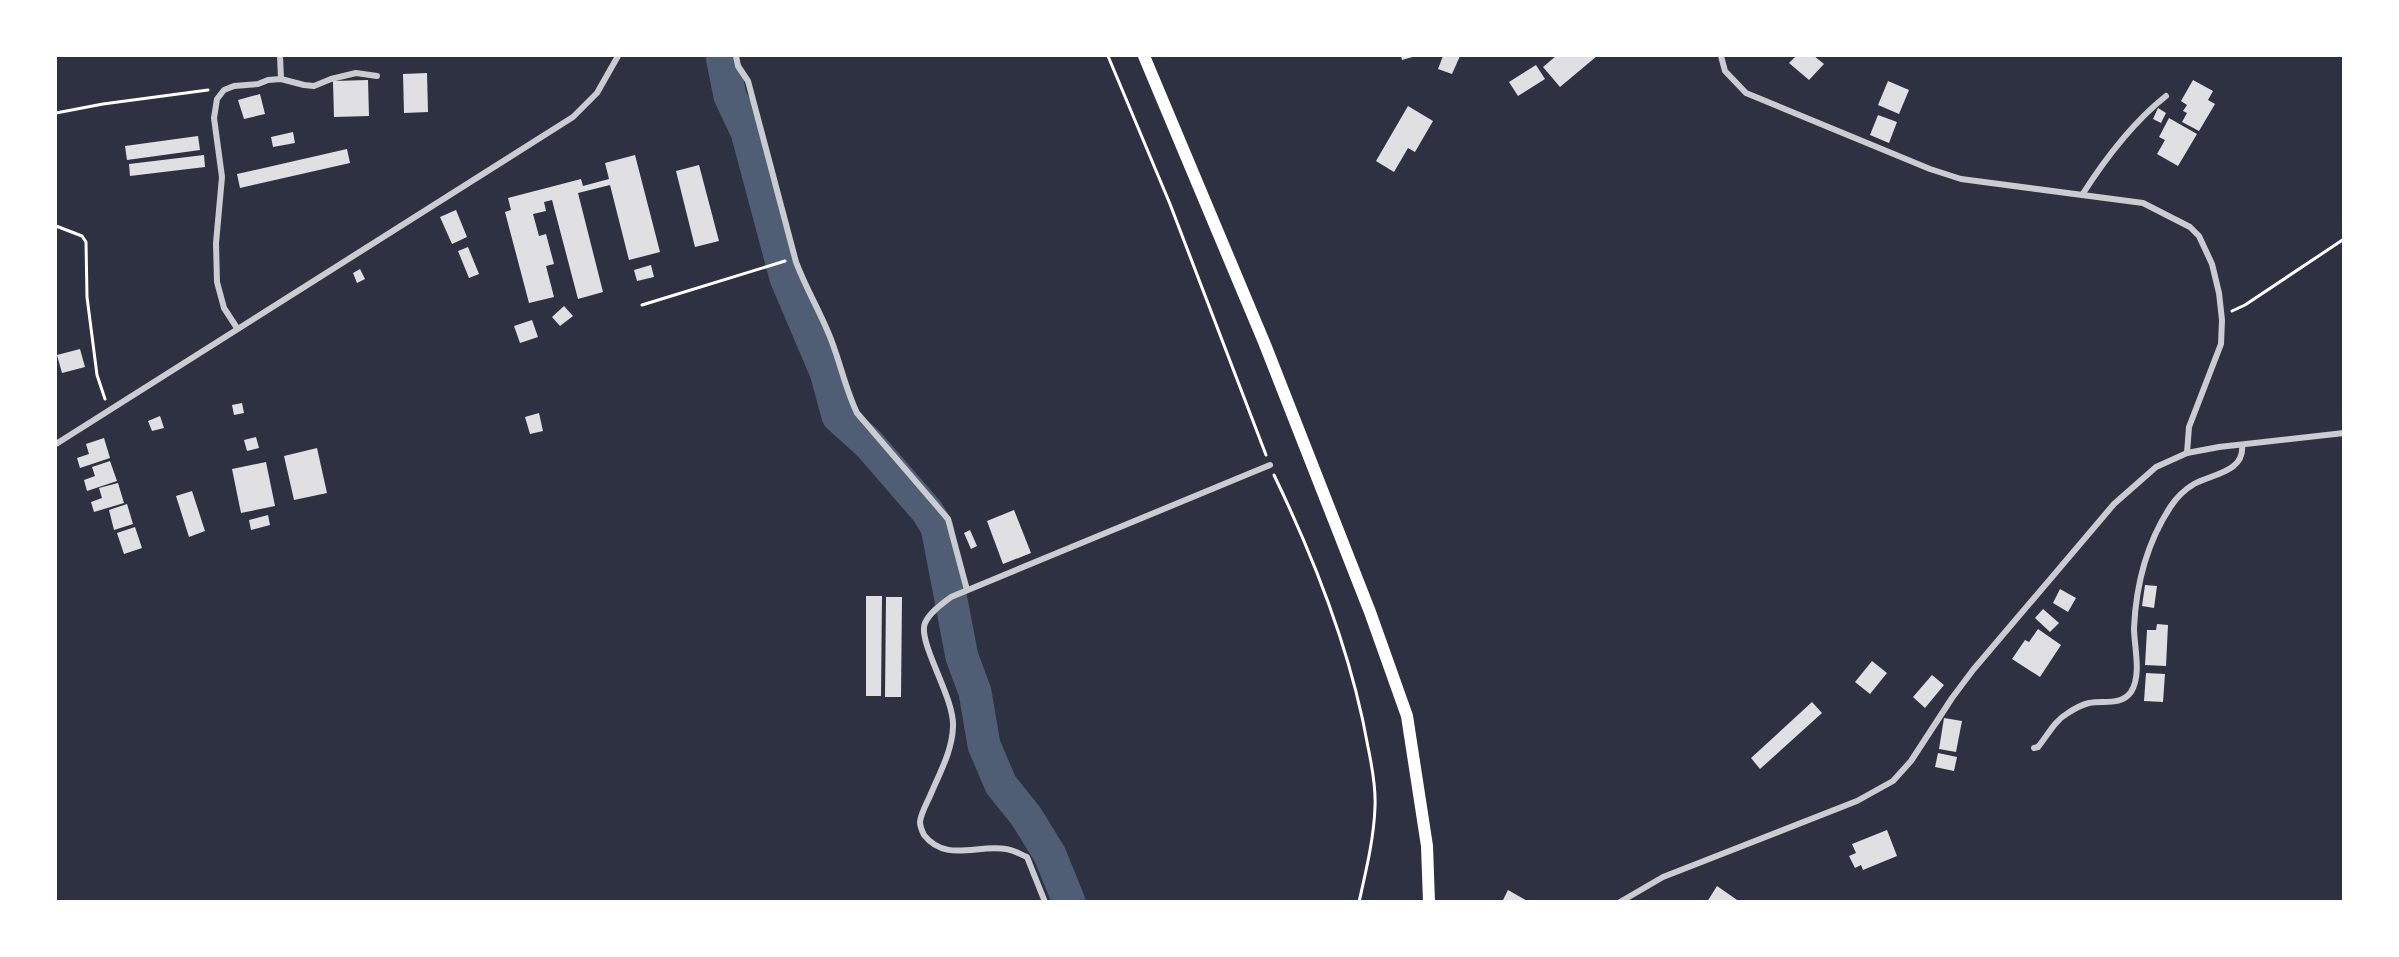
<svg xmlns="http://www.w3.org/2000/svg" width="2399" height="957" viewBox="0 0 2399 957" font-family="Roboto,sans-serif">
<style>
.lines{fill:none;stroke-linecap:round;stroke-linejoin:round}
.river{stroke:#4f5d75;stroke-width:33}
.building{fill:#e0e0e3}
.path{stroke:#fff;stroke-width:3}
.minor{stroke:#caccd0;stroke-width:6}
.trunk{stroke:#fff;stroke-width:12}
</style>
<rect width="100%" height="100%" fill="#2d3142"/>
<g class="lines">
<path class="river" d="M 722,56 L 730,96 L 747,132 L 786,278 L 826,372 L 838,416 L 869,444 L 927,511 L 937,527 L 962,657 L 975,692 L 984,745 L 1001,785 L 1026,816 L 1050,855 L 1069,902"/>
</g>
<g class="building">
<path d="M 1401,56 L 1416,56 L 1402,60 Z"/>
<path d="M 1443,56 L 1460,56 L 1452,74 L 1438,69 Z"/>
<path d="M 1556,56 L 1597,56 L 1560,87 L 1543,67 Z"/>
<path d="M 1796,56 L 1814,56 L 1824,64 L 1809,80 L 1789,63 Z"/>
<path d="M 1536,65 L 1545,79 L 1518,96 L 1509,82 Z"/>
<path d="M 427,73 L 428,112 L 404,113 L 403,74 Z"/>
<path d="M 368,80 L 369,116 L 334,117 L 333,81 Z"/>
<path d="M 2193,80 L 2213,91 L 2208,100 L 2215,104 L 2199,131 L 2182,122 L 2187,113 L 2183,111 L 2187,105 L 2181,101 Z"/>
<path d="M 1888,81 L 1909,90 L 1899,114 L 1878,105 Z"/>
<path d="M 260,94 L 265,114 L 244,119 L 238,100 Z"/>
<path d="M 1408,106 L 1433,121 L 1415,152 L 1408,148 L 1394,172 L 1376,161 Z"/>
<path d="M 2158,108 L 2166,113 L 2161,123 L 2153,119 Z"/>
<path d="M 1878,115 L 1897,122 L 1889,143 L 1870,135 Z"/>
<path d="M 2169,118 L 2197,134 L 2178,166 L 2157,154 L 2165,140 L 2159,137 Z"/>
<path d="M 293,132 L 295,143 L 273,147 L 271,137 Z"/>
<path d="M 198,136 L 200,150 L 127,160 L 125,146 Z"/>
<path d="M 347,149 L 350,163 L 240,188 L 237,174 Z"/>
<path d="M 204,155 L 205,167 L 130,176 L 129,164 Z"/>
<path d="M 635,155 L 660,252 L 629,260 L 610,185 L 578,193 L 603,292 L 578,299 L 552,200 L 544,202 L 546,211 L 533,214 L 539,236 L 546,234 L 554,264 L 546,266 L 554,297 L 529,303 L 505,212 L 511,210 L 508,198 L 581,179 L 583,186 L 609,179 L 605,163 Z"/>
<path d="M 699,165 L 719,241 L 695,247 L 676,171 Z"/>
<path d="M 456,210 L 467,237 L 452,244 L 440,217 Z"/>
<path d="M 468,247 L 479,274 L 469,278 L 458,251 Z"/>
<path d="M 651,265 L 654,277 L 637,281 L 634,270 Z"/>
<path d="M 360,269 L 365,279 L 357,283 L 353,273 Z"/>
<path d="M 564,306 L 573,316 L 560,326 L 552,317 Z"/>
<path d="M 532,320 L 538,337 L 520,343 L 514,326 Z"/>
<path d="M 80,349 L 85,367 L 62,373 L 57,355 Z"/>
<path d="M 242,403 L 244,413 L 234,415 L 232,405 Z"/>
<path d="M 539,413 L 543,431 L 530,434 L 525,417 Z"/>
<path d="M 160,416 L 164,428 L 152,431 L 148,421 Z"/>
<path d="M 256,437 L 259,448 L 247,451 L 244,440 Z"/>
<path d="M 104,438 L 110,458 L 80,468 L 77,458 L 89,454 L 86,444 Z"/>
<path d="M 317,448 L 327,493 L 294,500 L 284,456 Z"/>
<path d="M 110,461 L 117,481 L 87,491 L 84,480 L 95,476 L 92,467 Z"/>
<path d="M 266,462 L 275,506 L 241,513 L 232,469 Z"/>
<path d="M 118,483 L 124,503 L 94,512 L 91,502 L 102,498 L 99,488 Z"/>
<path d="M 192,491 L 205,531 L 189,537 L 176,496 Z"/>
<path d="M 127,504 L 133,524 L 114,530 L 109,510 Z"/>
<path d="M 1014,510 L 1031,553 L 1003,564 L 987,521 Z"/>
<path d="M 268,515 L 270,525 L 251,530 L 249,520 Z"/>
<path d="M 135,527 L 142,548 L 124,554 L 117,533 Z"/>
<path d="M 970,530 L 977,546 L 971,549 L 964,533 Z"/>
<path d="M 2145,585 L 2157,586 L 2154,608 L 2142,606 Z"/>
<path d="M 2060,589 L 2076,598 L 2068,612 L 2053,603 Z"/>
<path d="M 866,596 L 882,596 L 881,696 L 866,696 Z"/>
<path d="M 886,597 L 902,597 L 901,697 L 885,697 Z"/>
<path d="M 2043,609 L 2059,623 L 2050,632 L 2035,618 Z"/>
<path d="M 2157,624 L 2168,625 L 2166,666 L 2145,665 L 2147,630 L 2156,630 Z"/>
<path d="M 2038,629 L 2061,645 L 2040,677 L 2012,659 L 2025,640 L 2029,642 Z"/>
<path d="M 1872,661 L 1887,673 L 1870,694 L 1855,682 Z"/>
<path d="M 2146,673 L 2165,674 L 2163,702 L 2144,701 Z"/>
<path d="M 1932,675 L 1944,685 L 1925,708 L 1913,697 Z"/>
<path d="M 1812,702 L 1822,713 L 1760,769 L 1751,758 Z"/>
<path d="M 1944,718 L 1962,721 L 1956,752 L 1939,749 Z"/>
<path d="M 1938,753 L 1957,757 L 1954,771 L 1935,767 Z"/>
<path d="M 1887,830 L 1897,856 L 1863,870 L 1861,865 L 1855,868 L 1849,856 L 1856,853 L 1852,844 Z"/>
<path d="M 1717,886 L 1740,902 L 1707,902 Z"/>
<path d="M 1508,890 L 1529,902 L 1502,902 Z"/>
</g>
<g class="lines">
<g class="path">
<path d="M 1108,56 L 1170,204 L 1266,455"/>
<path d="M 56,113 L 103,104 L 208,90"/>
<path d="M 56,226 L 82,236 L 86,242 L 87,297 L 97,375 L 105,399"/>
<path d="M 642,305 L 785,261"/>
<path d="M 2232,311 L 2245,305 L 2344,239"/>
<path d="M 1274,475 C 1314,558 1352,656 1368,747 C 1372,766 1376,787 1375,807 C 1374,838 1366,871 1359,902"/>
</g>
<g class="minor">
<path d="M 280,56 L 281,79"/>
<path d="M 736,56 L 738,66 L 748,81 L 796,262 C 807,291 822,315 832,342 C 841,366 846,390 857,413 L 948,519 L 967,590"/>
<path d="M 1721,56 L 1725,71 L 1746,93 L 1930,169 L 1961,179 L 2143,203 L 2190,227 L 2199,236 L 2212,264 L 2219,293 L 2222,320 L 2221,344 L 2189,427 L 2187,453"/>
<path d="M 2082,195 C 2105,159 2132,123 2166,96"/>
<path d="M 237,328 L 224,308 L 217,282 L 216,243 L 222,177 L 214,118 L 217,99 L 224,90 L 234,86 L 258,84 L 268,80 L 281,79 L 304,85 L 314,86 L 331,79 L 356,73 L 377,76"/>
<path d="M 56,444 L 573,117 L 597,93 L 618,56"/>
<path d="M 2034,748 L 2038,747 C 2048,735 2054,721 2068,713 C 2074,709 2081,705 2089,703 C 2103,700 2121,706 2131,692 C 2142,675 2134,646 2134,628 C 2136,585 2147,542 2171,506 C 2177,497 2184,490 2194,484 C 2212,474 2245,472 2242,445"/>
<path d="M 1045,902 L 1027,857 C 1020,854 1013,850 1006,849 C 977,844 946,863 924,835 C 922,831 920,826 920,822 C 921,813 926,805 930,796 C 939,774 952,752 953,727 C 955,698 917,642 925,623 C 930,612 942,604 951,597 L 1270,465"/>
<path d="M 1620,902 L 1663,877 L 1857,801 L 1893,781 L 1911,761 L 1952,698 L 1973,670 L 2114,504 L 2156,467 L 2187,453 L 2219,447 L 2344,433"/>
</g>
<path class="trunk" d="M 1144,56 L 1264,342 L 1370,612 L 1407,716 L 1427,846 L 1429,902"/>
</g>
<rect width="2399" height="957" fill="none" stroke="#ffffff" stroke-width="114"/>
</svg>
